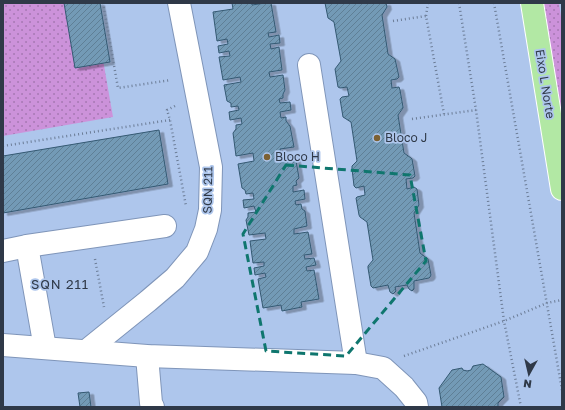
<svg xmlns="http://www.w3.org/2000/svg" width="565" height="410" viewBox="0 0 565 410" font-family="'Golos Text',sans-serif">
<style>
.grass{fill:url(#grass-dots)}
.building{fill:url(#building-hatch);stroke:#345972;filter:url(#shadow)}
.lines{fill:none;stroke-linecap:round;stroke-linejoin:round}
.minor-casing{stroke:#7f95b9;stroke-width:24}
.major-casing{stroke:#fff;stroke-width:24}
.path{stroke:#6c7d97;stroke-width:2.5;stroke-dasharray:1 3;stroke-linecap:butt}
.minor{stroke:#fff;stroke-width:22}
.major{stroke:#b2e8a4;stroke-width:22}
.marked{fill:none;stroke:#0f766e;stroke-width:3;stroke-dasharray:8 5;stroke-linejoin:round}
.poi-dot{fill:#7c6133;stroke:#aec6ec;stroke-width:1.5}
.labels{text-anchor:middle;stroke-width:3.5;stroke-linejoin:round;paint-order:stroke}
.street-label{font-size:12px;fill:#2f3948;stroke:#aec6ec}
.poi-label{font-size:12px;fill:#2f3948;stroke:#aec6ec;text-anchor:start}
.neighbourhood-label{font-size:13px;letter-spacing:1px;fill:#2f3948;stroke:#aec6ec}
</style>
<defs>
<pattern id="grass-dots" width="8" height="8" patternUnits="userSpaceOnUse"><rect width="8" height="8" fill="#cc92da"/><path d="M2 2h.1M6 6h.1" fill="none" stroke="#a678b3" stroke-width="1.8" stroke-linecap="round"/></pattern>
<pattern id="building-hatch" width="6" height="6" patternUnits="userSpaceOnUse"><rect width="6" height="6" fill="#739ab6"/><path d="M-1 1l2-2M0 6l6-6M5 7l2-2" fill="none" stroke="#5f7f96"/></pattern>
<filter id="shadow"><feDropShadow dx="4.5" dy="2.5" stdDeviation="0" flood-color="#0004"/></filter>
</defs>
<rect width="100%" height="100%" fill="#aec6ec"/>
<g class="grass">
<path d="M 3,3 L 93,3 L 113,117 L 3,136 Z"/>
<path d="M 543,3 L 559,3 L 562,24 L 562,121 Z"/>
</g>
<g class="building">
<path d="M 64,3 L 100,3 L 110,62 L 75,68 Z"/>
<path d="M 232,3 L 252,3 L 252,5 L 265,3 L 271,3 L 276,32 L 268,33 L 269,37 L 279,35 L 280,43 L 270,44 L 271,49 L 279,47 L 282,70 L 269,72 L 270,77 L 283,75 L 285,90 L 283,94 L 283,98 L 279,99 L 280,103 L 290,102 L 291,110 L 280,112 L 281,118 L 286,117 L 286,121 L 290,126 L 294,147 L 280,149 L 282,157 L 295,155 L 299,178 L 296,181 L 297,185 L 293,186 L 293,192 L 304,190 L 305,199 L 295,201 L 296,205 L 301,204 L 302,209 L 305,211 L 307,226 L 294,229 L 294,234 L 308,232 L 312,254 L 304,255 L 305,259 L 314,258 L 316,265 L 306,267 L 307,271 L 314,270 L 319,299 L 301,302 L 302,307 L 282,311 L 281,305 L 263,308 L 258,279 L 266,277 L 265,273 L 255,275 L 254,268 L 264,266 L 264,262 L 253,263 L 250,241 L 266,239 L 265,233 L 249,235 L 246,220 L 248,217 L 248,213 L 256,212 L 254,206 L 244,208 L 243,200 L 254,199 L 253,193 L 246,194 L 245,190 L 242,188 L 238,164 L 254,161 L 253,153 L 236,156 L 233,133 L 236,129 L 236,125 L 242,124 L 241,118 L 230,120 L 229,112 L 239,110 L 238,106 L 231,107 L 231,103 L 227,101 L 224,85 L 241,82 L 240,77 L 223,80 L 219,57 L 230,56 L 229,51 L 219,53 L 218,46 L 228,44 L 227,39 L 217,41 L 213,12 L 233,9 Z"/>
<path d="M 325,3 L 386,3 L 387,7 L 382,15 L 388,54 L 395,59 L 399,77 L 397,79 L 391,80 L 392,88 L 399,87 L 400,90 L 403,107 L 403,108 L 398,115 L 404,153 L 411,158 L 412,159 L 415,176 L 413,178 L 406,179 L 407,189 L 414,187 L 417,189 L 419,205 L 414,213 L 420,253 L 428,259 L 431,275 L 430,277 L 429,278 L 414,281 L 414,289 L 412,291 L 409,289 L 407,285 L 395,287 L 396,291 L 393,294 L 390,292 L 388,285 L 373,288 L 371,286 L 368,268 L 368,266 L 373,260 L 367,222 L 360,217 L 359,215 L 356,198 L 357,197 L 365,195 L 364,186 L 356,188 L 354,186 L 352,169 L 352,166 L 357,161 L 351,122 L 343,117 L 340,99 L 342,97 L 349,96 L 347,87 L 340,88 L 338,87 L 335,69 L 341,61 L 334,22 L 328,18 Z"/>
<path d="M 159,130 L 168,184 L 3,213 L 3,156 Z"/>
<path d="M 483,364 L 501,377 L 504,397 L 498,403 L 498,407 L 442,407 L 439,388 L 452,370 L 462,368 L 463,370 L 467,371 L 471,370 L 473,366 Z"/>
<path d="M 89,392 L 91,407 L 80,407 L 78,393 Z"/>
</g>
<g class="lines">
<defs>
<g id="minor">
<path d="M 309,65 L 356,363"/>
<path d="M 27,246 L 45,348"/>
<path d="M 3,251 L 27,246 L 165,226"/>
<path d="M 3,345 L 147,356 L 356,363 L 383,368 L 404,387 L 416,402 L 417,407"/>
<path d="M 86,351 L 148,301 L 175,278 L 197,252 L 206,229 L 210,210 L 211,167 L 179,3"/>
<path d="M 147,356 L 151,403 L 153,407"/>
</g>
<path id="major" d="M 532,3 L 562,189"/>
</defs>
<use href="#minor" class="minor-casing"/>
<use href="#major" class="major-casing"/>
<g class="path">
<path d="M 103,3 L 118,88 L 171,80"/>
<path d="M 428,3 L 426,16 L 444,114"/>
<path d="M 459,3 L 476,110 L 504,321 L 521,407"/>
<path d="M 494,3 L 562,390"/>
<path d="M 393,21 L 426,16"/>
<path d="M 175,106 L 167,110 L 170,120 L 186,206"/>
<path d="M 412,119 L 476,110"/>
<path d="M 3,146 L 170,120"/>
<path d="M 95,259 L 104,307"/>
<path d="M 404,356 L 504,321 L 547,303 L 562,300"/>
</g>
<use href="#minor" class="minor"/>
<use href="#major" class="major"/>
</g>
<path class="marked" d="M 286,165 L 410,175 L 426,261 L 346,356 L 266,351 L 243,234 Z"/>
<g class="poi-dot">
<circle cx="377" cy="138" r="4"/>
<circle cx="267" cy="157" r="4"/>
</g>
<g class="labels">
<g class="street-label">
<text transform="translate(545 84) rotate(81)" y="4">Eixo L Norte</text>
<text transform="translate(208 190) rotate(-89)" y="4">SQN 211</text>
</g>
<g class="poi-label">
<text x="385" y="142">Bloco J</text>
<text x="275" y="161">Bloco H</text>
</g>
<g class="neighbourhood-label">
<text x="60" y="289">SQN 211</text>
</g>
</g>
<rect width="565" height="410" fill="none" stroke="#2f3948" stroke-width="8"/>
<g transform="translate(529 374) rotate(188)" stroke="#aec6ec" stroke-width="3" paint-order="stroke">
<path d="M0-3L7 15L0 10L-7 15Z" fill="#2f3948"/>
<text y="-6" font-size="11" font-weight="bold" text-anchor="middle" fill="#2f3948">N</text>
</g>
</svg>
